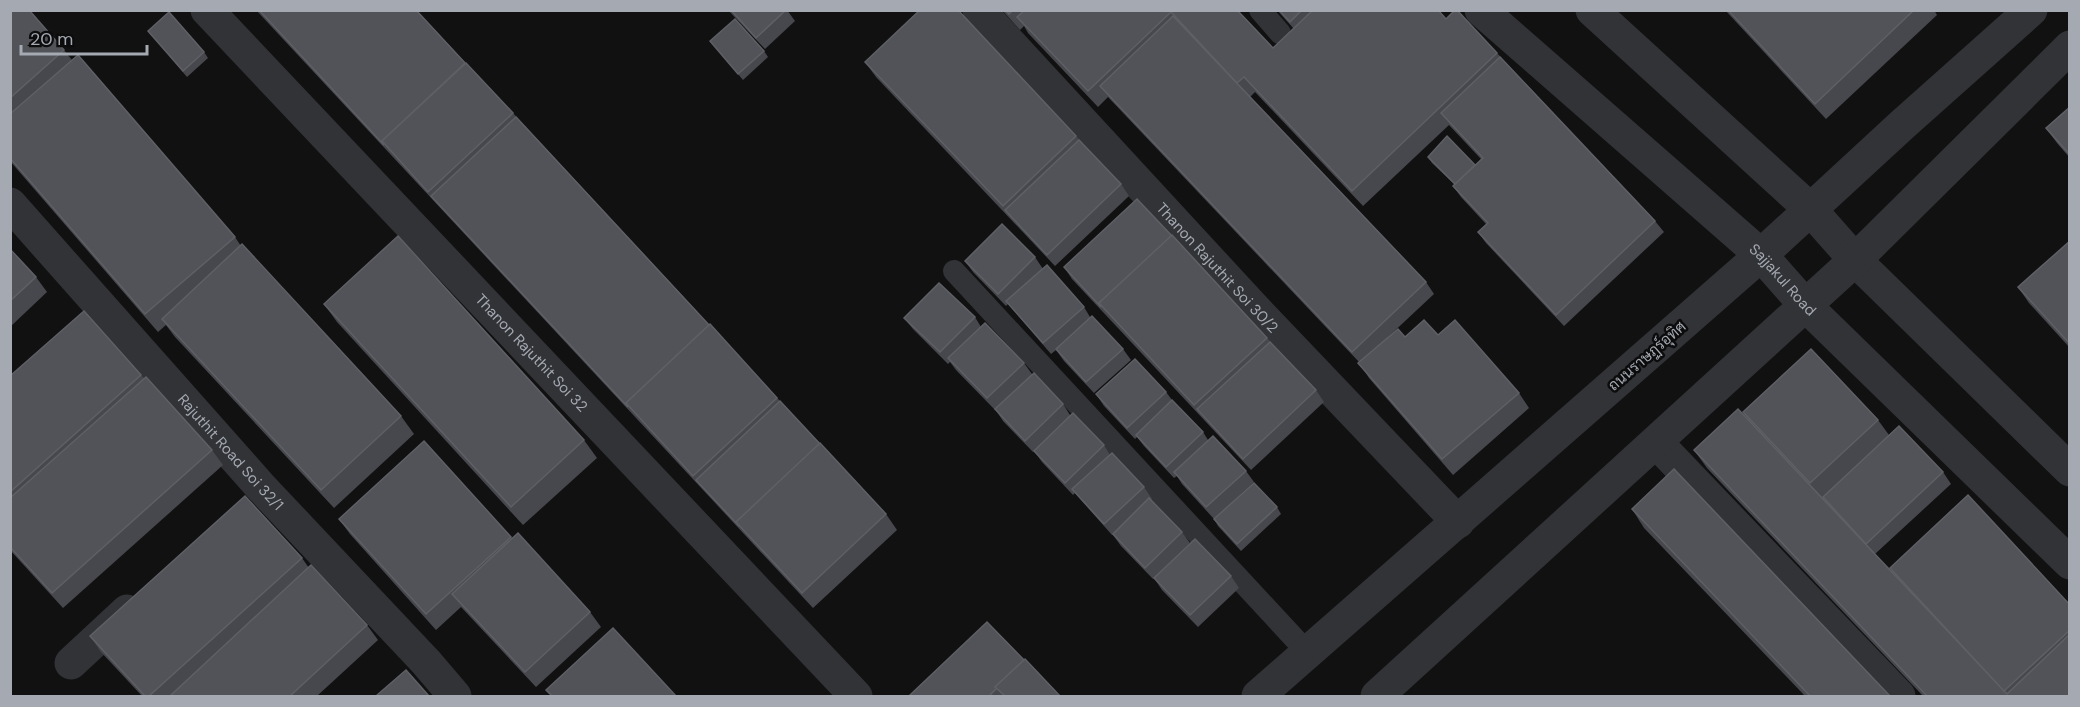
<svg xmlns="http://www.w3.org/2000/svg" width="2080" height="707" viewBox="0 0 2080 707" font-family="'DM Sans',Sarabun,sans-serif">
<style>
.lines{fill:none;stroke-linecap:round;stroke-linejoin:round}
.service{stroke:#323337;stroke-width:22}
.minor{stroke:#323337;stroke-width:33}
.tertiary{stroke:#323337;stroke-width:33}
.wall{fill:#47484d}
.building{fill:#515358;stroke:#5e6066;stroke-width:1.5}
.labels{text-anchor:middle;stroke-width:5;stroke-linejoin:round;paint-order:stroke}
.street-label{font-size:15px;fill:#a4a9b2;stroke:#0c0c0d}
</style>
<rect width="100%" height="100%" fill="#111112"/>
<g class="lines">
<g class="service">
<path d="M 1260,10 L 1280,33"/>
<path d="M 954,271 L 1308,653"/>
</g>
<g class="minor">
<path id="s1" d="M 207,10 L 856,696"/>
<path id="s2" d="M 979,10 L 1253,307 L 1458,522"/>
<path id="s3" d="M 10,204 L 260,486 L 426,662 L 455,696"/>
<path d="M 1656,442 L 1899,696"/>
<path d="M 71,663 L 127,611"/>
</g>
<g class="tertiary">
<path id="s4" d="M 1481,10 L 1761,255 L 1805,305 L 2070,563"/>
<path d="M 1592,10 L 1810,209 L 1855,260 L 2070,470"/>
<path d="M 1258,696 L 1761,255 L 1902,125 L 2031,10"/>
<path d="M 1377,696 L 1855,260 L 2070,47"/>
</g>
</g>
<g class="wall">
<path d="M 10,10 L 64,50 L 72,60 L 235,237 L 241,246 L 401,416 L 414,434 L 334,508 L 175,337 L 166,325 L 158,332 L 10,161 Z"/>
<path d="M 256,10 L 416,10 L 513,113 L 780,401 L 886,514 L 897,530 L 813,608 Z"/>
<path d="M 728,10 L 787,10 L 795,21 L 765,49 Z"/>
<path d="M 1002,10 L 1237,10 L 1273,48 L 1294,29 L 1277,10 L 1438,10 L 1446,19 L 1497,53 L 1655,221 L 1664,232 L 1564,326 L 1486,243 L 1478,232 L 1486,224 L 1461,197 L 1453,186 L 1454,184 L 1432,163 L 1428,157 L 1475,165 L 1481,159 L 1449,125 L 1363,206 L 1255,92 L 1250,97 L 1426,282 L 1434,294 L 1388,337 L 1405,337 L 1438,335 L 1519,393 L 1529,408 L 1453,475 L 1369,378 L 1359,362 L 1108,97 L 1098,107 L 1028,33 L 1024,26 L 1020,30 Z"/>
<path d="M 1725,10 L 1934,10 L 1937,15 L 1826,119 Z"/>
<path d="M 148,31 L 204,52 L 208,58 L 187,77 Z"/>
<path d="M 710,41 L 764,51 L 768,57 L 743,80 Z"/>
<path d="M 865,62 L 1076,136 L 1121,184 L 1129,196 L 1055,266 L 876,77 Z"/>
<path d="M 2070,107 L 2070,158 L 2057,143 L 2046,128 Z"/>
<path d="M 2070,241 L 2070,348 L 2029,303 L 2018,287 Z"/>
<path d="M 10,249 L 36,277 L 47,292 L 10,327 Z"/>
<path d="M 1035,257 L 1043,269 L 1084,307 L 1090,317 L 1123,349 L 1131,360 L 1094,393 L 1064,361 L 1056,350 L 1051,354 L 1015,312 L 1008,304 L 1006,306 L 973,272 L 965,261 Z"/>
<path d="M 1064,267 L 1267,338 L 1316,390 L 1324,402 L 1251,470 L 1072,279 Z"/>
<path d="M 324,304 L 584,440 L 597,458 L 523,525 L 337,322 Z"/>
<path d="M 975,317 L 981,327 L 1024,363 L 1032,374 L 1063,404 L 1070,415 L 1104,445 L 1110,455 L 1144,487 L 1152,499 L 1151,500 L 1182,532 L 1190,543 L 1153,579 L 1121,546 L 1113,535 L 1112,535 L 1081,500 L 1075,493 L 1073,495 L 1042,462 L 1034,451 L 1033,452 L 1003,421 L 995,409 L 995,410 L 956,370 L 950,362 L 948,364 L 913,329 L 904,318 Z"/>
<path d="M 141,375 L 212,450 L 223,465 L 63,608 L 10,550 L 10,376 Z"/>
<path d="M 1166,392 L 1172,400 L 1203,432 L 1208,440 L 1246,471 L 1254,482 L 1214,519 L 1182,484 L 1177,476 L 1174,478 L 1144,446 L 1137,437 L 1135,439 L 1104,406 L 1096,394 Z"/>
<path d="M 1743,412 L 1878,420 L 1889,435 L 1943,472 L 1951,484 L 1875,554 L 1896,577 L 1890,568 L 2070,605 L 2070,696 L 1923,696 L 1707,468 L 1694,450 L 1749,421 Z"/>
<path d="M 1277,507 L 1281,514 L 1241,551 L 1218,526 L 1214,519 Z"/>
<path d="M 1632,509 L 1890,696 L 1805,696 L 1644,528 Z"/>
<path d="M 339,519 L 511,537 L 590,612 L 601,627 L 536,687 L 461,607 L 436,630 L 350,534 Z"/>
<path d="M 302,558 L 309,568 L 367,625 L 378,640 L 317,696 L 142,696 L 101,652 L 90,636 Z"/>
<path d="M 1231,576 L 1239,588 L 1198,627 L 1162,590 L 1154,578 Z"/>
<path d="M 987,622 L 1060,696 L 909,696 Z"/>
</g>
<g class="building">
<path d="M 10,10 L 29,10 L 64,50 L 10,98 Z"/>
<path d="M 259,10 L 416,10 L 465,63 L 382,141 L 384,145 Z"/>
<path d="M 731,10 L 786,10 L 756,38 Z"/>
<path d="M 920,10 L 958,10 L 1076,136 L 1003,206 L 865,62 Z"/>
<path d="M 1005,10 L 1013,10 L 1009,14 Z"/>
<path d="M 1025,10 L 1237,10 L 1273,48 L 1313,10 L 1438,10 L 1446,19 L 1455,10 L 1457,10 L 1497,53 L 1352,191 L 1244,77 L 1237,83 L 1171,12 L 1088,91 L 1017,17 Z"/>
<path d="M 1279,10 L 1302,10 L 1290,22 Z"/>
<path d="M 1728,10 L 1914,10 L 1815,104 Z"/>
<path d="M 169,12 L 204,52 L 183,71 L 148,31 Z"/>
<path d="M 1173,16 L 1426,282 L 1352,352 L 1100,86 Z"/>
<path d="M 735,19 L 764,51 L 738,74 L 710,41 Z"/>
<path d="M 78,55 L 235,237 L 145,314 L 10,158 L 10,114 Z"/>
<path d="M 1500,57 L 1655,221 L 1556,315 L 1478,232 L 1488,223 L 1453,186 L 1483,158 L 1441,113 Z"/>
<path d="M 466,63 L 513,113 L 428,192 L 382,141 Z"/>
<path d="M 2070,107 L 2070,155 L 2046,128 Z"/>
<path d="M 516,117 L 709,325 L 626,403 L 628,407 L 431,196 Z"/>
<path d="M 1447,136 L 1475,165 L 1455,184 L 1428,157 Z"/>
<path d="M 1079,140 L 1121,184 L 1047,255 L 1005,210 Z"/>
<path d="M 1137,199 L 1172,236 L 1099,303 L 1101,307 L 1064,267 Z"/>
<path d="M 1002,224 L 1035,257 L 998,294 L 965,261 Z"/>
<path d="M 1172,235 L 1267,338 L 1194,405 L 1099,303 Z"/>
<path d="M 398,236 L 584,440 L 511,507 L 324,304 Z"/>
<path d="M 2070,241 L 2070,344 L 2018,287 Z"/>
<path d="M 242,244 L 401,416 L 321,490 L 162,319 Z"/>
<path d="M 10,249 L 36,277 L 10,301 Z"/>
<path d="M 1047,265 L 1084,307 L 1043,343 L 1006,301 Z"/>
<path d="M 939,283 L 975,317 L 940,352 L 904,318 Z"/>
<path d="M 84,311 L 141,375 L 10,492 L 10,376 Z"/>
<path d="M 1092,316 L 1123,349 L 1086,382 L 1056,349 Z"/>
<path d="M 1424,320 L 1438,335 L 1455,320 L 1519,393 L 1442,459 L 1358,363 L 1398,329 L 1405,337 Z"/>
<path d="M 985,323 L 1024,363 L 987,398 L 948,358 Z"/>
<path d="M 710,324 L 777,398 L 693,476 L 626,403 Z"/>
<path d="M 1270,342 L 1316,390 L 1243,459 L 1197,409 Z"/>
<path d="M 1811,349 L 1878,420 L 1810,483 L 1743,412 Z"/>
<path d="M 1135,359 L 1166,392 L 1127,428 L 1096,394 Z"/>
<path d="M 1034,373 L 1063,404 L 1025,441 L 995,409 Z"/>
<path d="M 146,377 L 212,450 L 52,593 L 10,547 L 10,498 Z"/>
<path d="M 1172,400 L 1203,432 L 1166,467 L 1136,435 Z"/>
<path d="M 780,401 L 820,444 L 736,522 L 739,526 L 696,480 Z"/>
<path d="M 1738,409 L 2007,694 L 2070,634 L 2070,696 L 1927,696 L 1694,450 Z"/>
<path d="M 1073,413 L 1104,445 L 1065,483 L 1034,451 Z"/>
<path d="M 1899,426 L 1943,472 L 1866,544 L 1823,497 Z"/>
<path d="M 1213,436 L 1246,471 L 1206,507 L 1174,472 Z"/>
<path d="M 424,441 L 511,537 L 426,614 L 339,519 Z"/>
<path d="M 820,443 L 886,514 L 802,593 L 736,522 Z"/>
<path d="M 1112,453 L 1144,487 L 1104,524 L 1072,489 Z"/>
<path d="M 1674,469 L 1890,696 L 1810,696 L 1632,509 Z"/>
<path d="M 1254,483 L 1277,507 L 1237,544 L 1214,519 Z"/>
<path d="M 1968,495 L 2070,605 L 2070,630 L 2004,691 L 1890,568 Z"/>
<path d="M 245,496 L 302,558 L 149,696 L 145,696 L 90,636 Z"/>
<path d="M 1149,498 L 1182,532 L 1145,568 L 1113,534 Z"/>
<path d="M 518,533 L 590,612 L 525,672 L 452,594 Z"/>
<path d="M 1195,539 L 1231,576 L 1190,615 L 1154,578 Z"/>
<path d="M 311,565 L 367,625 L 290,696 L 170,696 Z"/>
<path d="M 987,622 L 1024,660 L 995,687 L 997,688 L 989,696 L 909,696 Z"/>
<path d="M 613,628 L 676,696 L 552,696 L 546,690 Z"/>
<path d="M 1025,659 L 1060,696 L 1005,696 L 995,687 Z"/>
<path d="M 406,670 L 429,696 L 376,696 Z"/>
</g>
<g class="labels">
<g class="street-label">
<text dy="5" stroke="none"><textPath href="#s2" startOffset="351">Thanon Rajuthit Soi 30/2</textPath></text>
<text dy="5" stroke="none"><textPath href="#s4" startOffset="405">Sajjakul Road</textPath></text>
<text dy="5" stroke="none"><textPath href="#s1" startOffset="472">Thanon Rajuthit Soi 32</textPath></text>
<text transform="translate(1647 356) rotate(-41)" y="5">ถนนราษฏร์อุทิศ</text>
<text dy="5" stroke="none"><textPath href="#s3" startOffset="332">Rajuthit Road Soi 32/1</textPath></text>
</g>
</g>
<rect width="2080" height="707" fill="none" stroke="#a4a9b2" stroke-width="24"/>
<path d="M21 45v9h126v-9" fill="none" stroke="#a4a9b2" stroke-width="3"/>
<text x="30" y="45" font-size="18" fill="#a4a9b2" stroke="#0c0c0d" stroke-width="4.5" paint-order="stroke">20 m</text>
</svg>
